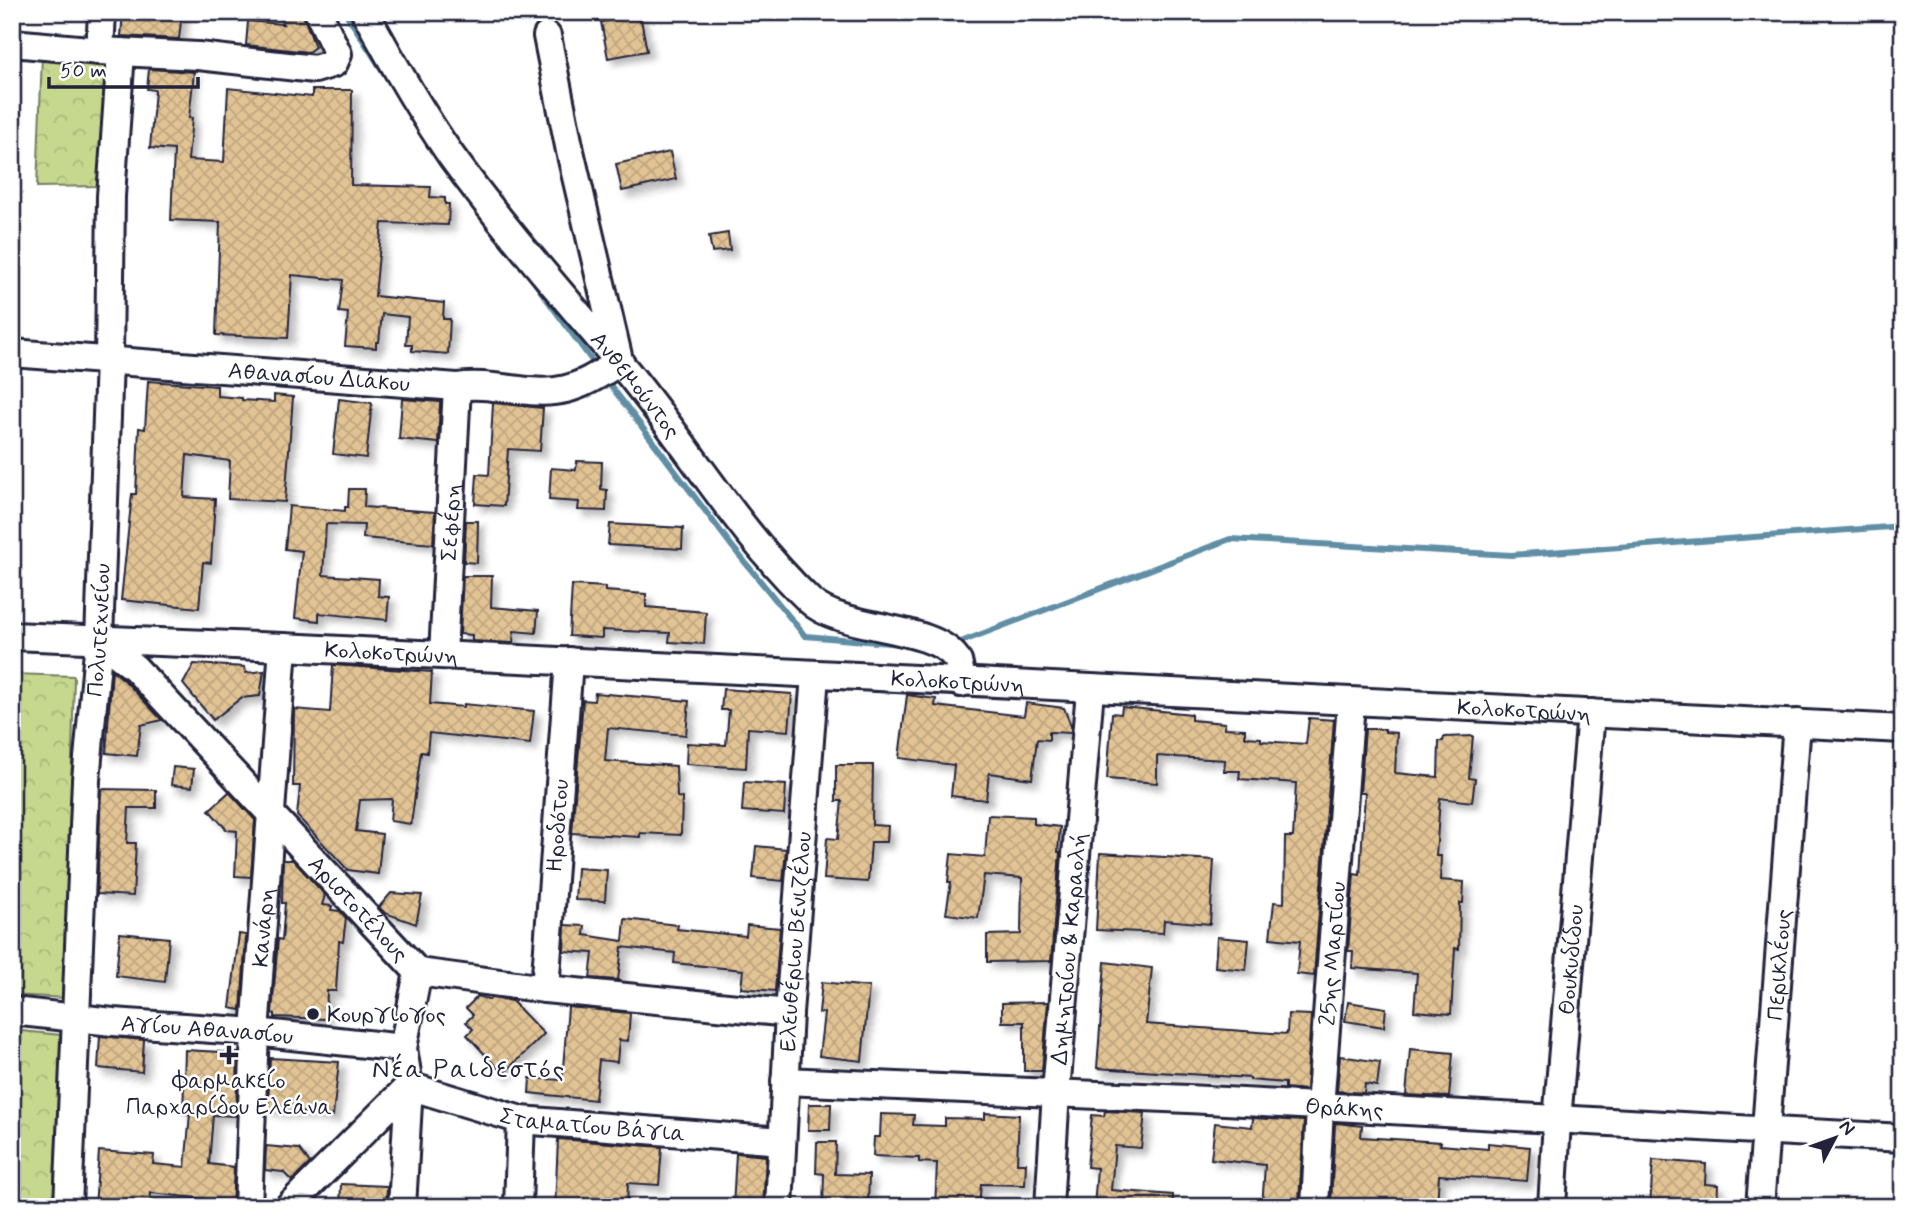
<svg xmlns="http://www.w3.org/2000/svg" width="1915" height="1219" viewBox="0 0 1915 1219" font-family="Mynerve,sans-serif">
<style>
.forest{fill:url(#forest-crowns);stroke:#747d64;stroke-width:2}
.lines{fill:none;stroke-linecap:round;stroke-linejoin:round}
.stream{stroke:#618ea5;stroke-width:6}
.building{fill:url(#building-cross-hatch);stroke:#22223b;stroke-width:2;filter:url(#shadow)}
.minor-casing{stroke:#22223b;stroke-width:32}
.minor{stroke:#fff;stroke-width:26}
.poi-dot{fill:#22223b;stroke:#fff;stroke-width:2.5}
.labels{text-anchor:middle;stroke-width:5;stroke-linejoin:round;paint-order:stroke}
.street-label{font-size:23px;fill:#22223b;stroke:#fff}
.poi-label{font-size:23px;fill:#22223b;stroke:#fff;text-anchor:start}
.quarter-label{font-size:26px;letter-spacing:2px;fill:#22223b;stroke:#fff}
</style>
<defs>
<pattern id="forest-crowns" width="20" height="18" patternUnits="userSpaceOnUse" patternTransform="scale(1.75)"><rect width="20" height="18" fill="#c6d88d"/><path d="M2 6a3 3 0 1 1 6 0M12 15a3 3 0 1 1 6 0" fill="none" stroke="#aab97b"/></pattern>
<pattern id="building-cross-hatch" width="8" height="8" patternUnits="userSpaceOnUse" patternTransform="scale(1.75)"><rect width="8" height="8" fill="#e1c394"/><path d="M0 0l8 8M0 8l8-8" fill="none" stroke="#c1a780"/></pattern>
<filter id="shadow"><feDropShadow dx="6" dy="6" stdDeviation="3.5" flood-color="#0004"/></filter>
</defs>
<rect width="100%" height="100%" fill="#fff"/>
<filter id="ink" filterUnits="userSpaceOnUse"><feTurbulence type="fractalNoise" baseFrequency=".0143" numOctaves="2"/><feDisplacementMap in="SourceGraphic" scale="14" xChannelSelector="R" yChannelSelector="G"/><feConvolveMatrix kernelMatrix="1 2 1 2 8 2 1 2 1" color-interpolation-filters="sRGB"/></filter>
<g filter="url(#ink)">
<g class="forest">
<path d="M 42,55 L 110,55 L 100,186 L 37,187 Z"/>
<path d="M 12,674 L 74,676 L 66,998 L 12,995 Z"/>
<path d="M 12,1030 L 61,1035 L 53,1207 L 13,1207 Z"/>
</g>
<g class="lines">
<g class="stream">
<path d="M 345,12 L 398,95"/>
<path d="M 532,279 L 598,369"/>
<path d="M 605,378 L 731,545 L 805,636 L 901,644"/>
<path d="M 953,645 L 1230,539 L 1511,555 L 1903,526"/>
</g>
</g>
<g class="building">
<path d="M 123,12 L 182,12 L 179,39 L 121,36 Z"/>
<path d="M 276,12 L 302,12 L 315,47 L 308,52 L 246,45 L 248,21 L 283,24 Z"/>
<path d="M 640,14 L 647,51 L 608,58 L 601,22 Z"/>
<path d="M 149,69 L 194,72 L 189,118 L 192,118 L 188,160 L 224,162 L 228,88 L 312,97 L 312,90 L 352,90 L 351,185 L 431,187 L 430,197 L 445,198 L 445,204 L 449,204 L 448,225 L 382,223 L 375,296 L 444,303 L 443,319 L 450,319 L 448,354 L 412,351 L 412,345 L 406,345 L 408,317 L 382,314 L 379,342 L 376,342 L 376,348 L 345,346 L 348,313 L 339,312 L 343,280 L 292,275 L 288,338 L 216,335 L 220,222 L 171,220 L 174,150 L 150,148 L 155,90 L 147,89 Z"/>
<path d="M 670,152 L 676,179 L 622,191 L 616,164 Z"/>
<path d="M 728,233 L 730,250 L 712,252 L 709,236 Z"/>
<path d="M 148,381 L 217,386 L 217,396 L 242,398 L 242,400 L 274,402 L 274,395 L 293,397 L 285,502 L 228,499 L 230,461 L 187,455 L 184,497 L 215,499 L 211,563 L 203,562 L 199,608 L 121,600 L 132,494 L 136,494 L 139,428 L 145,429 Z"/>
<path d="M 339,399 L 372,403 L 366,458 L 333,454 Z"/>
<path d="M 402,399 L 440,402 L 438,443 L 399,439 Z"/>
<path d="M 493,403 L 543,408 L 540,451 L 508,449 L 504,506 L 475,504 L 477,474 L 489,475 Z"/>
<path d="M 577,461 L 602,462 L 601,489 L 607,490 L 606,511 L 578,510 L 579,502 L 549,500 L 551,468 L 576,470 Z"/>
<path d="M 349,489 L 365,489 L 364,507 L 435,512 L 433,544 L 363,538 L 364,525 L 326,524 L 323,575 L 379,579 L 378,596 L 389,597 L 387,620 L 319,613 L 319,621 L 295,618 L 302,551 L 285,549 L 289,506 L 345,511 L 345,507 L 348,507 Z"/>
<path d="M 466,521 L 478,521 L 477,563 L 464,562 Z"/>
<path d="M 610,524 L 683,528 L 682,549 L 608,545 Z"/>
<path d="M 463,576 L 492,576 L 491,607 L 538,611 L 536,633 L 514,631 L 513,643 L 472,641 L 472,635 L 460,634 Z"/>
<path d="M 572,585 L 605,587 L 605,591 L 646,594 L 646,607 L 706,612 L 704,644 L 669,642 L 670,633 L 602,630 L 602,638 L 569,636 Z"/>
<path d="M 194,664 L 245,667 L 246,673 L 264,671 L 260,696 L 241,698 L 213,720 L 183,684 Z"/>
<path d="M 333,665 L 432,672 L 430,704 L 464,707 L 464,704 L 534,711 L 530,744 L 429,733 L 427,753 L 421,752 L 411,824 L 390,821 L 392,799 L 360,800 L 356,831 L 382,834 L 378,874 L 348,870 L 297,816 L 300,786 L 293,786 L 294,709 L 330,712 Z"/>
<path d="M 112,670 L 124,680 L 162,720 L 141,725 L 137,756 L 106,753 Z"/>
<path d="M 723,689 L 792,694 L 789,731 L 748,728 L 746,768 L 686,764 L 687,743 L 726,745 L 729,710 L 721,710 Z"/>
<path d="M 595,693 L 689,701 L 686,735 L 608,728 L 605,761 L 676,766 L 677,797 L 682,798 L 681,835 L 640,833 L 640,837 L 572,833 L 583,700 L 594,701 Z"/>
<path d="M 907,695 L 936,699 L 935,706 L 1024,716 L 1026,703 L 1064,708 L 1071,726 L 1071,733 L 1049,732 L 1049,740 L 1037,739 L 1032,779 L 989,773 L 986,800 L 951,796 L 954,765 L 899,758 Z"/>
<path d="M 1122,707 L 1191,714 L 1191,720 L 1225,723 L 1224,728 L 1245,729 L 1245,737 L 1261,738 L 1261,741 L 1306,744 L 1309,718 L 1334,720 L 1314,976 L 1297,974 L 1300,941 L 1270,938 L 1274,902 L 1284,903 L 1285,837 L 1293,837 L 1296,783 L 1239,779 L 1240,771 L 1224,771 L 1225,760 L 1157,756 L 1157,783 L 1107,779 L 1112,713 L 1121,714 Z"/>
<path d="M 1365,729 L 1385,729 L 1385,732 L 1397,733 L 1395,773 L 1438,777 L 1439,741 L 1443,741 L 1444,737 L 1473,736 L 1469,778 L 1475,779 L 1472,802 L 1440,798 L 1436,856 L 1441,856 L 1440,880 L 1464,882 L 1463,903 L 1460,903 L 1459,949 L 1455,948 L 1451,1014 L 1414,1011 L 1417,973 L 1352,968 L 1353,951 L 1348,951 L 1354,874 L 1360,875 L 1365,793 L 1360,793 Z"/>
<path d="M 836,765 L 873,765 L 872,825 L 888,826 L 887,842 L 871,842 L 868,882 L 824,879 L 827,838 L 838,839 L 842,801 L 836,801 Z"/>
<path d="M 173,767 L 194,769 L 192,787 L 171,785 Z"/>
<path d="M 744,782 L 786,785 L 784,814 L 742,811 Z"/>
<path d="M 101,789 L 156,790 L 156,808 L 129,808 L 127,843 L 136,843 L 133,896 L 97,894 Z"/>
<path d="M 229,792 L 255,820 L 251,877 L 235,876 L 237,831 L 227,830 L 209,810 Z"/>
<path d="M 988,815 L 1034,817 L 1034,824 L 1060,827 L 1058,852 L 1060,852 L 1051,961 L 987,962 L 987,935 L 1021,934 L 1022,878 L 984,875 L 978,918 L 946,914 L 951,882 L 948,882 L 951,854 L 985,857 Z"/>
<path d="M 756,846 L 786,849 L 783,881 L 753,878 Z"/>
<path d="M 1100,853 L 1214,860 L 1210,924 L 1164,920 L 1163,933 L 1096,930 Z"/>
<path d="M 283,860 L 293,860 L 325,895 L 322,905 L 332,906 L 331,910 L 340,911 L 346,918 L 343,942 L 339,941 L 336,991 L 327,991 L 326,1019 L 275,1017 L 275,1014 L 272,1013 L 278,939 L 282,940 L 285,903 L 282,903 Z"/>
<path d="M 577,868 L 607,870 L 605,901 L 575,900 Z"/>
<path d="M 391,893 L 422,895 L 416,924 L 385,913 L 379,907 Z"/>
<path d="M 625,919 L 678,925 L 677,929 L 746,936 L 747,925 L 780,928 L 775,991 L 741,988 L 743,970 L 674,963 L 675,953 L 622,947 L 618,980 L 590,978 L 593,953 L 564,951 L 565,925 L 585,926 L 584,935 L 623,941 Z"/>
<path d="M 120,933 L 169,938 L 165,982 L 116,976 Z"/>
<path d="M 239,934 L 246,935 L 241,1010 L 230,1008 Z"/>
<path d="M 1217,937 L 1249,940 L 1246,970 L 1215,967 Z"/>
<path d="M 1105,962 L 1152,968 L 1146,1024 L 1287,1034 L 1288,1014 L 1311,1015 L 1306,1090 L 1285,1088 L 1285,1083 L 1250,1080 L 1250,1078 L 1097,1068 Z"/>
<path d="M 822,982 L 869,987 L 862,1061 L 819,1056 L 824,1013 L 819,1013 Z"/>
<path d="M 478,996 L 489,1000 L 491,998 L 512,1001 L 544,1034 L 503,1074 L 467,1035 L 473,1029 L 466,1022 L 473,1015 L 466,1008 Z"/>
<path d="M 1048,1002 L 1042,1071 L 1024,1071 L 1024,1022 L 1002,1022 L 1002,1003 Z"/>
<path d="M 1348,1002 L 1386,1008 L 1384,1027 L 1345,1021 Z"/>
<path d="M 568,1007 L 630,1013 L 628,1041 L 619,1040 L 617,1062 L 599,1060 L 595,1100 L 529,1093 L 530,1078 L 562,1080 Z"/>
<path d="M 100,1036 L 144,1040 L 142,1072 L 98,1068 Z"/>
<path d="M 1410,1049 L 1453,1053 L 1449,1097 L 1406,1095 Z"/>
<path d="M 185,1050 L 238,1053 L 236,1116 L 213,1115 L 209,1164 L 234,1167 L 232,1207 L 204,1207 L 205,1199 L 151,1193 L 150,1207 L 95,1207 L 99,1151 L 154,1155 L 153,1164 L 185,1167 L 190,1114 L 183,1114 Z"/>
<path d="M 1340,1056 L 1380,1062 L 1377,1086 L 1365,1084 L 1364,1093 L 1337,1091 Z"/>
<path d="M 270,1058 L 339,1062 L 333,1116 L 268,1109 Z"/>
<path d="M 809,1104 L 831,1104 L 830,1130 L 808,1130 Z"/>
<path d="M 1105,1111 L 1145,1113 L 1141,1148 L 1115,1146 L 1111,1190 L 1173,1195 L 1173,1207 L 1094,1207 L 1097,1168 L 1087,1167 L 1092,1115 L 1104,1116 Z"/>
<path d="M 985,1113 L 1019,1115 L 1017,1163 L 1026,1163 L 1025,1185 L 981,1184 L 979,1207 L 935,1207 L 937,1163 L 919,1162 L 919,1158 L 873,1156 L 874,1137 L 880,1137 L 881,1114 L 914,1115 L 913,1125 L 945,1126 L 945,1118 L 985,1119 Z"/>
<path d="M 1253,1118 L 1304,1121 L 1299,1202 L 1295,1202 L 1295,1207 L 1262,1207 L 1265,1165 L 1211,1159 L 1215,1123 L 1252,1127 Z"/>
<path d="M 1338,1123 L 1362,1126 L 1361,1137 L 1441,1142 L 1440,1145 L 1488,1149 L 1488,1143 L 1530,1147 L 1527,1181 L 1439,1175 L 1437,1207 L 1334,1207 L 1331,1205 L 1335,1124 Z"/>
<path d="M 558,1139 L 662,1147 L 659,1185 L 628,1183 L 627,1207 L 555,1207 Z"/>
<path d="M 817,1142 L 836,1142 L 835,1174 L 869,1175 L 868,1207 L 823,1207 L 824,1174 L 816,1173 Z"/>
<path d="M 266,1146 L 299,1149 L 310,1163 L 292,1181 L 283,1172 L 265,1170 Z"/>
<path d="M 736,1153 L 766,1156 L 763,1207 L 733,1207 Z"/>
<path d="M 1653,1160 L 1706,1164 L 1705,1184 L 1718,1185 L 1717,1207 L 1650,1207 Z"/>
<path d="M 341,1184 L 387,1186 L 386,1207 L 340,1207 Z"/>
</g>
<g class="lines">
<defs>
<g id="minor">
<path id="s1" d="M 365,12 C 392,62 420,111 452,157 C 504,229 562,294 619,362 C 685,440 736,530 810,601 C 842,631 932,624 956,658 C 961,665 960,675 961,683"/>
<path d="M 547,36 L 570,151 L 619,360"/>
<path d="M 12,43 L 100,51 L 198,56 L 315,69 L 334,63 L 338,54 L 318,12"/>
<path d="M 100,51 L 102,12"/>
<path id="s2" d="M 12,353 L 457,387 C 493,381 530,398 566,389 C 586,384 603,372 620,362"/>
<path id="s3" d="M 12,636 L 283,647 L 1903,729"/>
<path id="s4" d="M 99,640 L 135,668 L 418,972 L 545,989 L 789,1013"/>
<path id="s5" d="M 443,655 L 457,387"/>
<path id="s6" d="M 545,989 L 569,661"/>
<path id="s7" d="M 12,1011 L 113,1022 L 255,1032 L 403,1048"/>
<path id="s8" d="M 785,1081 L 1188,1099 L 1903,1138"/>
<path id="s9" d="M 68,1207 L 86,780 L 99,640 L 109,360 L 111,196 L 121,52"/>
<path id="s10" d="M 248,1207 L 255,1032 L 283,647"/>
<path id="s11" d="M 288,1207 L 409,1086 L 521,1120 L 782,1141"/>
<path d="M 402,1207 L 409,1086 L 403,1048 L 418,972"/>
<path d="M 518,1207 L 521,1120"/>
<path id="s12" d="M 779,1207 L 789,1013 L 815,675"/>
<path id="s13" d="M 1049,1207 L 1056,1092 L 1090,690"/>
<path id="s14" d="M 1315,1207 L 1320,1107 L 1351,703"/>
<path id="s15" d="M 1552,1207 L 1557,1121 L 1591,713"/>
<path id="s16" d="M 1760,1207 L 1797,723"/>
</g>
</defs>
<use href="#minor" class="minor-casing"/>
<use href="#minor" class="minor"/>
</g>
</g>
<g class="poi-dot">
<circle cx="313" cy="1014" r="7"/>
<path d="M225.5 1044.5h7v7h7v7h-7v7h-7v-7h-7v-7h7z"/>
</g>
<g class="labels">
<g class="street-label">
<text dy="8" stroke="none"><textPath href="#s2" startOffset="308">Αθανασίου Διάκου</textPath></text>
<text dy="8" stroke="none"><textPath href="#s1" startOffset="462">Ανθεμούντος</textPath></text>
<text dy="8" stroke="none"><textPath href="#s5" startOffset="133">Σεφέρη</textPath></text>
<text dy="8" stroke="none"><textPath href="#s9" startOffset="578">Πολυτεχνείου</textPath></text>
<text dy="8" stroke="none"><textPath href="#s3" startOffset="380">Κολοκοτρώνη</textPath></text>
<text dy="8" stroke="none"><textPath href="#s3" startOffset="947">Κολοκοτρώνη</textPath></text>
<text dy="8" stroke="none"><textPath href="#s3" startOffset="1514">Κολοκοτρώνη</textPath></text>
<text dy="8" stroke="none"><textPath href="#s6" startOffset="164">Ηροδότου</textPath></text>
<text dy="8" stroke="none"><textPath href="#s4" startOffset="374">Αριστοτέλους</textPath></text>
<text dy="8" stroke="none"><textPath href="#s10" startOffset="280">Κανάρη</textPath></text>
<text dy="8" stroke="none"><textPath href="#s12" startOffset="266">Ελευθέριου Βενιζέλου</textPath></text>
<text dy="8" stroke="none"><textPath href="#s13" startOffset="259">Δημητρίου &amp; Καραολή</textPath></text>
<text dy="8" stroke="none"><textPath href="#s14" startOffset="254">25ης Μαρτίου</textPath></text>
<text dy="8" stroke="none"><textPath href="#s15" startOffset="248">Θουκυδίδου</textPath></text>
<text dy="8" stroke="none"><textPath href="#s16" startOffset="243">Περικλέους</textPath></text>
<text dy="8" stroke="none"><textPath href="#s7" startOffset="196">Αγίου Αθανασίου</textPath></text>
<text dy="8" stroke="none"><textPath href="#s8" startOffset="560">Θράκης</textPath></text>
<text dy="8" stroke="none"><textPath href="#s11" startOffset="360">Σταματίου Βάγια</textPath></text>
</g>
<g class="poi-label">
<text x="327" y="1022">Κουργιογος</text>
<text x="229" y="1088" text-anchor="middle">Φαρμακείο<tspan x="229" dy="26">Παρχαρίδου Ελεάνα</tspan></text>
</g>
<g class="quarter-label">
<text x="469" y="1077">Νέα Ραιδεστός</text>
</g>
</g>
<rect width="1915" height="1219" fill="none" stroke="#fff" stroke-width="42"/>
<rect x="21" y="21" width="1873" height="1177" fill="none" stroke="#22223b" stroke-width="2.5" filter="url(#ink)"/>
<g transform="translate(1835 1138) rotate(49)" stroke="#ffffff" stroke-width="5" paint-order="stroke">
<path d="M0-5L12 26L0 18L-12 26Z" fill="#22223b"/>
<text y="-10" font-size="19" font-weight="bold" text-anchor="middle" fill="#22223b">N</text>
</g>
<path d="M49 77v10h149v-10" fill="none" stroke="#22223b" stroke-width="3.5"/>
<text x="60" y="77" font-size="21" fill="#22223b" stroke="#ffffff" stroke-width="5" paint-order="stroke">50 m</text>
</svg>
